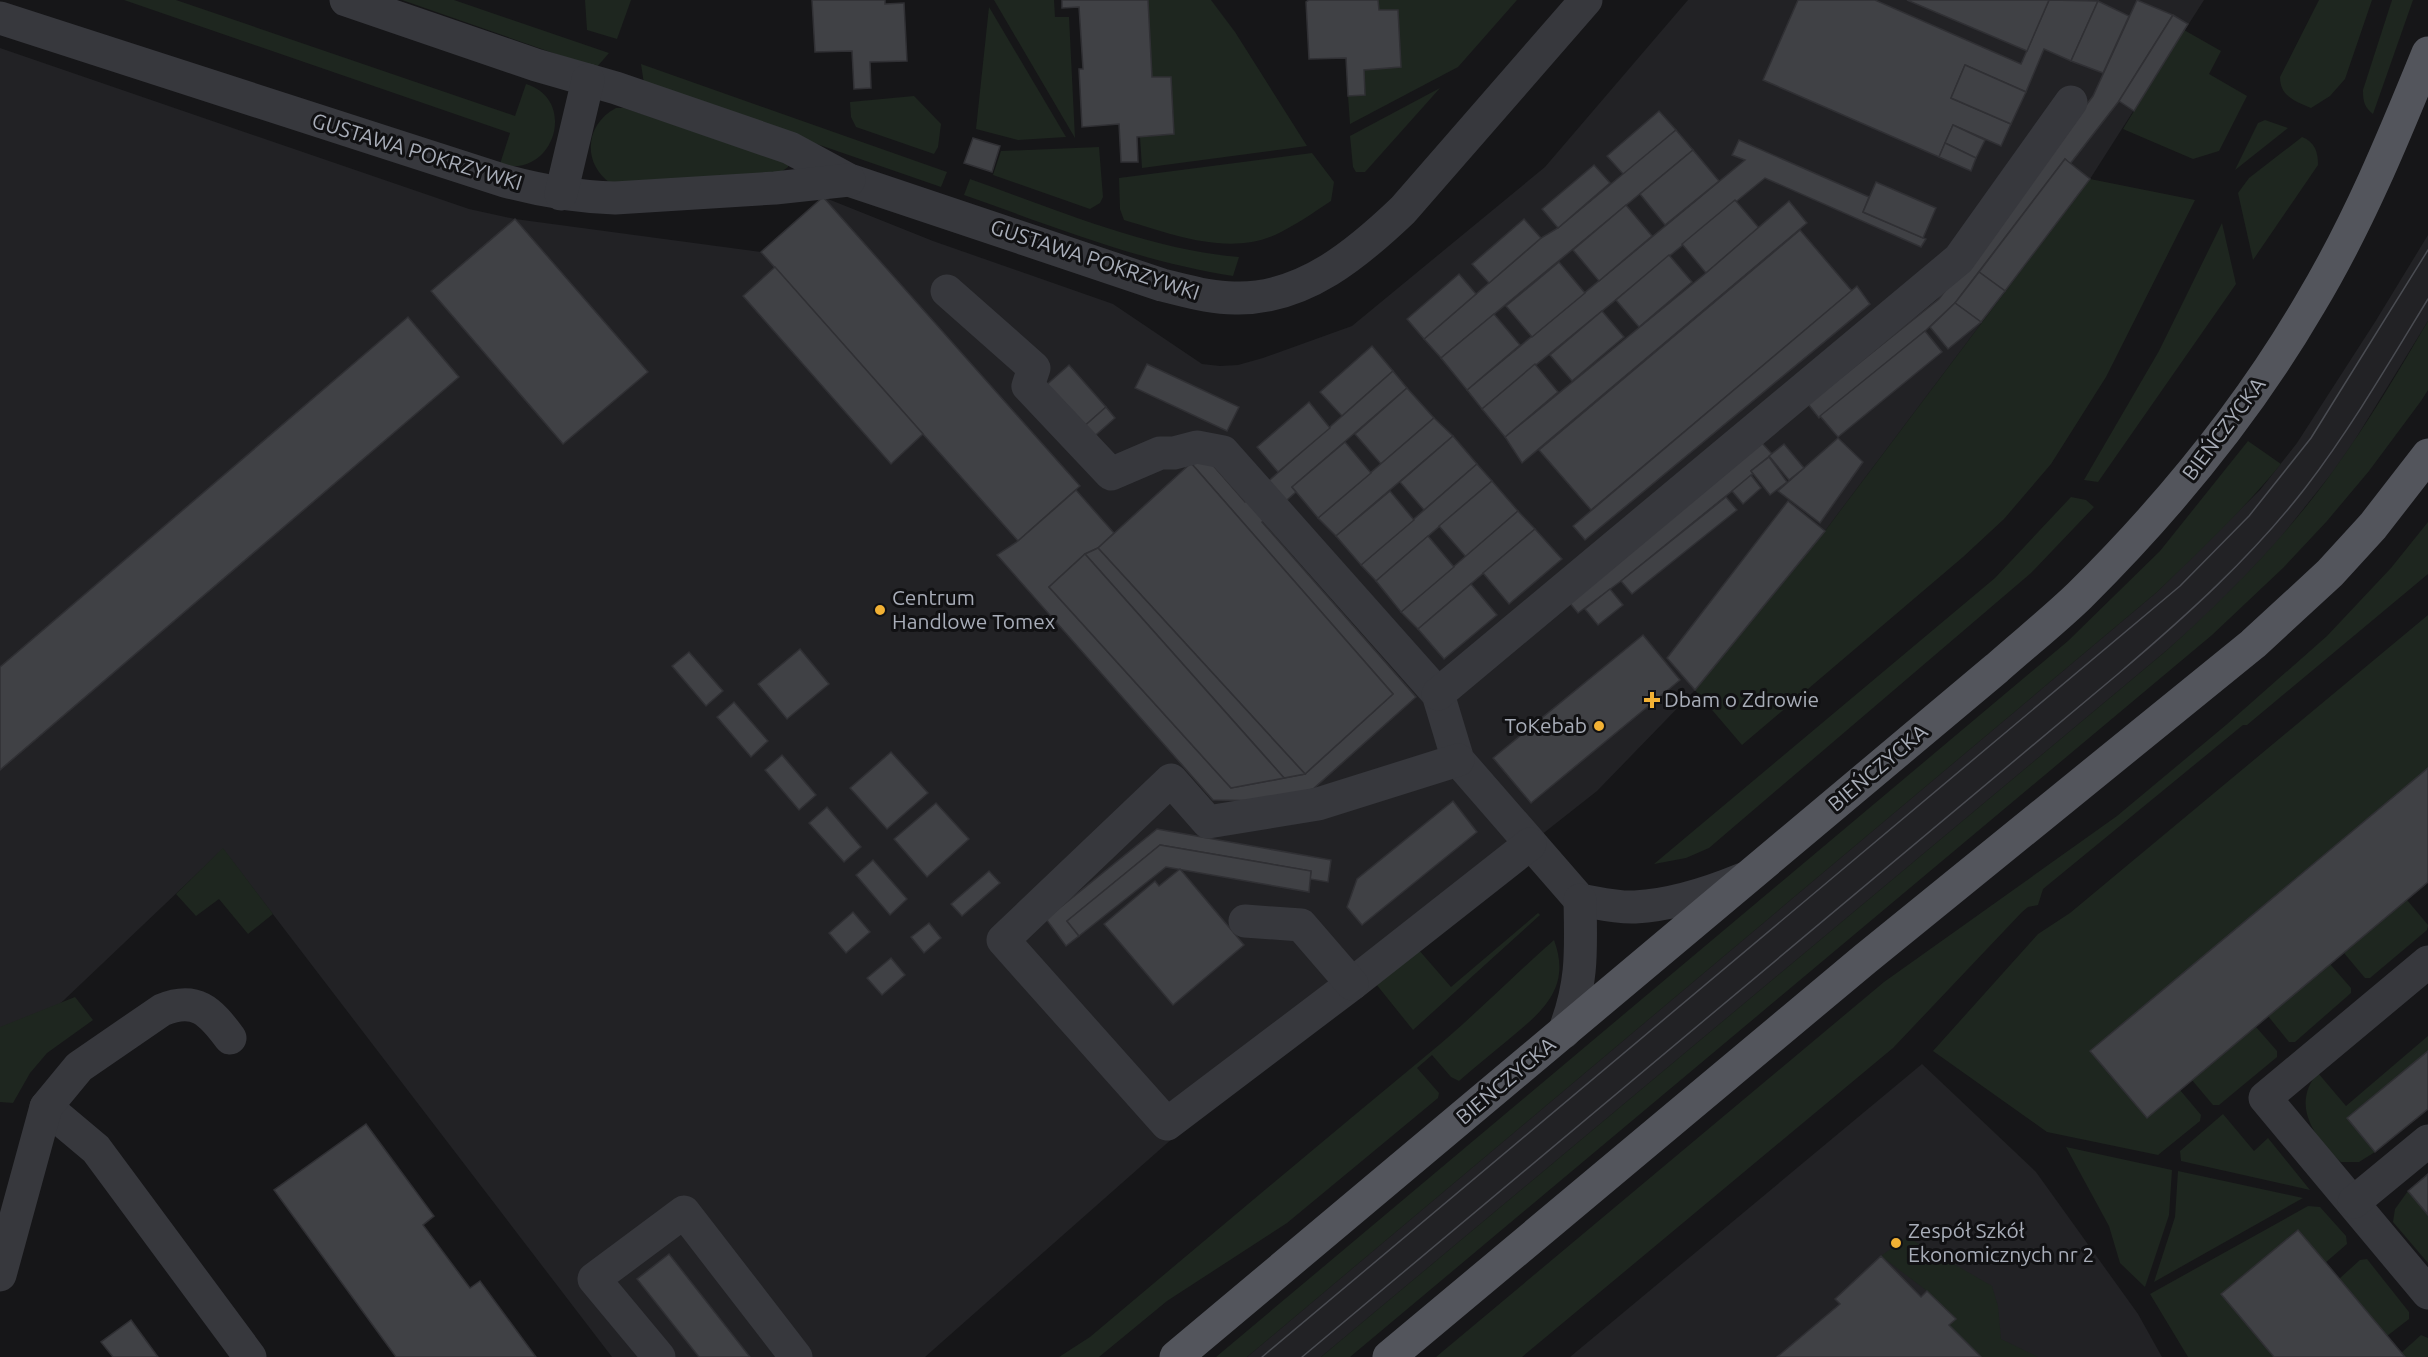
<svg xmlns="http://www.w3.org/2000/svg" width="2428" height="1357" viewBox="0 0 2428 1357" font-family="Ubuntu,sans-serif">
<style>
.built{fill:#222225}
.green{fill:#1e261f}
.building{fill:#404145;stroke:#303034;stroke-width:1.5}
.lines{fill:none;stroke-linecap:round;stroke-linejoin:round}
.minor{stroke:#37383d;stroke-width:33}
.major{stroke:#53555c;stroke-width:33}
.tram{stroke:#4a4c52;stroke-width:1.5}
.poi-dot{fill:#f2b134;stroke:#111113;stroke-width:2}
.labels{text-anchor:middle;stroke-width:6;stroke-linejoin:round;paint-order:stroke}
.street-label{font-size:21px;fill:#a8adb8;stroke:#111113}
.poi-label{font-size:21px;fill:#a8adb8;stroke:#111113;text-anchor:start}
</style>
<rect width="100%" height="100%" fill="#161618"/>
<g class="built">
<path d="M 1688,0 L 2204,0 L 2090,179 L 1825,531 L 1695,690 L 1597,791 L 1303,1023 L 925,1357 L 612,1357 L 223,849 L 4,1057 L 0,1054 L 0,48 L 469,209 L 515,219 L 761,252 L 823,197 L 933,241 L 1113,304 L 1202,364 L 1220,366 L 1238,365 L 1263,358 L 1352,326 L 1545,167 Z"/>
<path d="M 2428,235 L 2428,321 L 2353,443 L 2332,473 L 2277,542 L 2218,605 L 2166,651 L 1321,1357 L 1247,1357 L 2157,592 L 2260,490 L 2297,443 L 2375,322 Z"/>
<path d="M 1922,1064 L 2036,1172 L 2138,1314 L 2162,1357 L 1570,1357 Z"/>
</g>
<g class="green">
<path d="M 124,0 L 176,0 L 515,116 L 526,84 C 579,100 553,180 500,164 L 510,133 Z"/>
<path d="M 402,0 L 454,0 L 609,53 L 596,68 Z"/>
<path d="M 585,0 L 631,0 L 617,39 L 587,30 Z"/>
<path d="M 994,0 L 1054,0 L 1055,17 L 1069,17 L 1075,138 Z"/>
<path d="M 1148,0 L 1211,0 L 1235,32 L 1307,146 L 1142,168 L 1140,137 L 1174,134 L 1171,77 L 1152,77 Z"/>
<path d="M 1378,0 L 1517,0 L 1458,67 L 1350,124 L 1348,96 L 1365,95 L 1364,70 L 1401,67 L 1398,10 L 1379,10 Z"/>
<path d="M 2319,0 L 2372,0 L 2345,79 L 2330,96 L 2311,108 C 2296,101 2280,97 2280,77 Z"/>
<path d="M 2392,0 L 2413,0 L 2373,114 C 2364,107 2363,101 2363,90 Z"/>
<path d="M 989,7 L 1066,137 L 1018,140 L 976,129 Z"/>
<path d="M 2184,30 L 2221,51 L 2209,74 L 2247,96 L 2219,151 L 2193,159 L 2123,129 Z"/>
<path d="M 641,64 L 947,172 L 941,187 L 644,84 Z"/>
<path d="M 1440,88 L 1365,172 L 1356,172 L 1353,167 L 1350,136 Z"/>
<path d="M 914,96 L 941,124 L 938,147 L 934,154 L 856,127 L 851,117 L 850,102 Z"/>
<path d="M 616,108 L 624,108 L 788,163 L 788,167 L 781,172 L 610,183 C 582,163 585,124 616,108 Z"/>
<path d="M 2265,120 L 2288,128 L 2235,170 L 2258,123 Z"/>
<path d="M 2302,137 C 2315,142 2318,152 2318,165 L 2253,260 L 2238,193 L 2249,178 Z"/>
<path d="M 1099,147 L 1103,197 L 1100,203 L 1090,209 L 993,175 L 1001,151 Z"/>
<path d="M 1312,153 L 1334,182 L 1331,201 C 1313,213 1294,226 1275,235 C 1227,256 1171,234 1124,220 L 1120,209 L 1119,178 Z"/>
<path d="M 970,179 C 1054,209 1150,250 1239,257 L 1233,276 C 1141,262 1052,226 964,195 Z"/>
<path d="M 2090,179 L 2195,200 L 2106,377 L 2051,464 L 2004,519 L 1963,557 L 1742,745 L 1695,690 L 1825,531 Z"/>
<path d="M 2222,223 L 2236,284 L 2098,482 L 2084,480 L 2159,351 Z"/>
<path d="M 2428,321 L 2428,390 L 2421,401 L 2369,471 L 2327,521 L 2283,568 L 2212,635 L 1350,1357 L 1321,1357 L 2166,651 C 2227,596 2285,538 2333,471 C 2368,423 2398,372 2428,321 Z"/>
<path d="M 2248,441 L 2281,464 C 2243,510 2200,551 2157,592 L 1247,1357 L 1216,1357 L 2068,641 L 2160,551 Z"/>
<path d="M 2071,497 L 2086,500 L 2094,507 L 2031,573 L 1709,848 L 1686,858 L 1654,864 L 1995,578 Z"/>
<path d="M 2428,522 L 2428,574 L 2247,725 L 2243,725 L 2043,889 L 2038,905 L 2028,907 L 2022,912 L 1893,1048 L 1522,1357 L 1436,1357 L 1884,982 L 2117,816 L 2226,725 L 2327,636 L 2391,568 Z"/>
<path d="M 2428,615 L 2428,768 L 2091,1051 L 2147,1118 L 2180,1090 L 2201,1115 L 2200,1121 L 2158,1155 L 2047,1132 L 1933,1051 L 2038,934 L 2070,913 Z"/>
<path d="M 223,848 L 273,914 L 248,934 L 219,899 L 196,916 L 176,894 Z"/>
<path d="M 2407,900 L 2428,925 L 2427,930 L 2370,978 L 2365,978 L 2344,953 Z"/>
<path d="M 1538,913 L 1540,915 L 1413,1030 L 1376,984 L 1418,949 L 1451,987 Z"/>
<path d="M 1554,940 C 1572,988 1542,1012 1508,1040 C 1492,1053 1475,1067 1459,1081 L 1451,1077 L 1432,1055 L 1417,1068 L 1439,1093 L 1438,1098 L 1287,1223 L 1167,1301 L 1099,1357 L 1059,1357 L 1090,1337 C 1204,1241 1318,1145 1433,1050 C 1475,1015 1513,976 1554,940 Z"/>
<path d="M 2330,964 L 2351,988 L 2351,993 L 2295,1042 L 2289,1042 L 2268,1016 Z"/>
<path d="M 75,997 L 93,1020 L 47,1053 L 30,1073 L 13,1103 L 0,1102 L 0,1027 Z"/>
<path d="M 2256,1027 L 2277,1051 L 2277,1057 L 2219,1105 L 2213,1105 L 2192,1080 Z"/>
<path d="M 2428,1036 L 2428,1051 L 2347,1118 L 2375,1152 L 2359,1162 L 2341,1162 C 2315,1139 2290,1104 2318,1073 L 2346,1106 Z"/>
<path d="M 2223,1114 L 2254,1151 L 2268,1138 L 2310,1190 L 2181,1161 L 2180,1151 Z"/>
<path d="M 2066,1147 L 2172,1170 L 2169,1215 L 2145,1287 L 2120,1263 L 2109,1226 Z"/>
<path d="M 2178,1171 L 2303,1198 L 2154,1282 L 2175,1217 Z"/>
<path d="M 2408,1191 L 2428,1215 L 2428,1263 L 2393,1222 L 2395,1209 Z"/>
<path d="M 2308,1206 L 2320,1207 L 2346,1236 L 2347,1244 L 2325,1263 L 2297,1230 L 2221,1294 L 2274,1357 L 2188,1357 L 2150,1294 Z"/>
<path d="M 1907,1237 L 1992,1286 L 1998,1306 L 2001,1339 L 2038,1357 L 1981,1357 L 1949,1325 L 1956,1318 L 1927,1291 L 1881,1256 Z"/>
<path d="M 2367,1259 L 2409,1312 L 2409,1319 L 2387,1336 L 2339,1279 L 2360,1260 Z"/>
<path d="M 2421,1335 L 2428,1338 L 2428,1357 L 2405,1357 L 2401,1353 Z"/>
</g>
<g class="building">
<path d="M 812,0 L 885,0 L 885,4 L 904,3 L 907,61 L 870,62 L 871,88 L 854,89 L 852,51 L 815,52 Z"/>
<path d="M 1062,0 L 1148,0 L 1152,77 L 1171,77 L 1174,134 L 1137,137 L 1138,162 L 1121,162 L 1119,124 L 1082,127 L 1079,69 L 1083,69 L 1079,7 L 1062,8 Z"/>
<path d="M 1309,0 L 1378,0 L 1379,10 L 1398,10 L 1401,67 L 1364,70 L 1365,95 L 1348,96 L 1346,58 L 1309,59 L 1306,2 Z"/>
<path d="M 1798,0 L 1875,0 L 2021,64 L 2049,0 L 2098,1 L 2071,61 L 2044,49 L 2026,92 L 1965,65 L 1951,98 L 2011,124 L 2001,146 L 1953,125 L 1939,157 L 1763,80 Z"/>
<path d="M 1907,0 L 2049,0 L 2027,51 Z"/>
<path d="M 2137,0 L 2173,15 L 2119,101 L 2070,164 L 2065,159 L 1955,303 L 1925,331 L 1819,418 L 1808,404 L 1939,299 L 2093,96 Z"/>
<path d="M 2098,1 L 2129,16 L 2103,73 L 2071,61 Z"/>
<path d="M 2173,15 L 2188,24 L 2134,111 L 2119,101 Z"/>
<path d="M 1965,65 L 2026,92 L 2011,124 L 1951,98 Z"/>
<path d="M 1659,111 L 1676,130 L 1624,175 L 1607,156 Z"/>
<path d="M 1953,125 L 1985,140 L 1976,158 L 1945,143 Z"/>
<path d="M 1676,130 L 1693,150 L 1441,358 L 1424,339 L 1541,238 L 1558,228 Z"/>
<path d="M 973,138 L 1000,146 L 992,172 L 964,163 Z"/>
<path d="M 1739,140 L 1869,197 L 1863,212 L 1926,239 L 1921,247 L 1765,178 L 1482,409 L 1467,390 L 1745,160 L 1732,155 Z"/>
<path d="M 1945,143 L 1976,158 L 1971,171 L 1939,157 Z"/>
<path d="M 1693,150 L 1719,181 L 1665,225 L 1640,194 Z"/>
<path d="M 2065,159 L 2090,179 L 2005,291 L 1979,272 Z"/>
<path d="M 1594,165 L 1610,183 L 1558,228 L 1542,209 Z"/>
<path d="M 1876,182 L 1936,208 L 1923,238 L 1863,212 Z"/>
<path d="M 823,197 L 1080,486 L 1018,541 L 761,252 Z"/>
<path d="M 1735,200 L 1759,228 L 1706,273 L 1682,244 Z"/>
<path d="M 1789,201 L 1807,223 L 1522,463 L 1505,437 L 1706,273 Z"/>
<path d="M 1626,205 L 1652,236 L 1599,281 L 1573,250 Z"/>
<path d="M 515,219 L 648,372 L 563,444 L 431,291 Z"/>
<path d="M 1524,219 L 1541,238 L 1489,283 L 1472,264 Z"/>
<path d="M 1800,230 L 1852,291 L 1591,510 L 1539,450 Z"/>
<path d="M 1669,255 L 1692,282 L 1639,327 L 1616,300 Z"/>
<path d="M 1559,262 L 1585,293 L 1532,337 L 1506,306 Z"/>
<path d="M 775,267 L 923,434 L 891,464 L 743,296 Z"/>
<path d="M 1979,272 L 2005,291 L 1981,322 L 1955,303 Z"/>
<path d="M 1459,274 L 1476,294 L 1424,339 L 1407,319 Z"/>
<path d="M 1857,286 L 1870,304 L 1585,540 L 1573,526 Z"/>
<path d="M 1955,303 L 1981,322 L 1948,349 L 1930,327 Z"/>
<path d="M 1602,311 L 1624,337 L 1572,381 L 1550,355 Z"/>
<path d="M 1494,314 L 1520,345 L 1467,390 L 1441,358 Z"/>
<path d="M 408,317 L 459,377 L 0,770 L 0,667 Z"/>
<path d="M 1925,331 L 1942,352 L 1838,437 L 1820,416 Z"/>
<path d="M 1372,346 L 1393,371 L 1342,416 L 1320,392 Z"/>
<path d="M 1147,364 L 1239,407 L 1227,431 L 1135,388 Z"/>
<path d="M 1535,364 L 1558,392 L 1505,437 L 1482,409 Z"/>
<path d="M 1069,365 L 1106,407 L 1080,430 L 1043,388 Z"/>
<path d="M 1393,371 L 1407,388 L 1292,487 L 1296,492 L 1262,522 L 1416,697 L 1313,789 L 1270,801 L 1213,800 L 997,555 L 1018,541 L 1076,490 L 1114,533 L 1098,548 L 1085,554 L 1049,587 L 1231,788 L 1305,774 L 1393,694 L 1191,463 L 1203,454 L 1245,502 Z"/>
<path d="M 1407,388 L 1434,418 L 1381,464 L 1355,434 Z"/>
<path d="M 1309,402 L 1330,428 L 1278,472 L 1257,447 Z"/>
<path d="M 1106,407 L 1115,418 L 1089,441 L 1080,430 Z"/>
<path d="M 1434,418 L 1453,436 L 1336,536 L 1318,518 Z"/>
<path d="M 1453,436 L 1477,464 L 1424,510 L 1400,482 Z"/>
<path d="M 1838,438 L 1863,462 L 1820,523 L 1778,491 Z"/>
<path d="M 1345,442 L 1371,473 L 1318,518 L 1292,487 Z"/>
<path d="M 1762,443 L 1772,454 L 1751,471 L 1753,474 L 1621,581 L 1578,613 L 1569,602 Z"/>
<path d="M 1784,444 L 1804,468 L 1789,480 L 1769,456 Z"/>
<path d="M 1769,457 L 1787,482 L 1770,495 L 1751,471 Z"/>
<path d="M 1191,463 L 1393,694 L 1305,774 L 1098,548 Z"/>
<path d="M 1477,464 L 1492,481 L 1376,581 L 1361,565 Z"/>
<path d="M 1751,475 L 1761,488 L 1743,504 L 1732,491 Z"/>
<path d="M 1492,481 L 1518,511 L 1466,557 L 1439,526 Z"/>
<path d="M 1390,491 L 1414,520 L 1361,565 L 1336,536 Z"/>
<path d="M 1726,497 L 1737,510 L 1632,594 L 1621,581 Z"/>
<path d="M 1788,501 L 1825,531 L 1695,690 L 1667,658 Z"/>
<path d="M 1518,511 L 1535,529 L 1418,629 L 1401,612 Z"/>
<path d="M 1535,529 L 1562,559 L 1509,604 L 1483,573 Z"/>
<path d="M 1428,536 L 1454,567 L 1401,612 L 1376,581 Z"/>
<path d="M 1098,548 L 1305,774 L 1284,778 L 1085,554 Z"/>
<path d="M 1085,554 L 1284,778 L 1231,788 L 1049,587 Z"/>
<path d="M 1471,584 L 1497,615 L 1444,659 L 1418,629 Z"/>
<path d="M 1610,589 L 1623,605 L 1598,625 L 1585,609 Z"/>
<path d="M 1643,635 L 1680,680 L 1531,803 L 1493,758 Z"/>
<path d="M 800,649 L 829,684 L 787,719 L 758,684 Z"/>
<path d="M 689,652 L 723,691 L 706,706 L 672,666 Z"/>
<path d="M 734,702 L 768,741 L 751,757 L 717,717 Z"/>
<path d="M 891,752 L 928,793 L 887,829 L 850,788 Z"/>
<path d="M 782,755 L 816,795 L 799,810 L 765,770 Z"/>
<path d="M 2428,768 L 2428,882 L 2147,1118 L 2090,1051 Z"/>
<path d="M 1453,801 L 1477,832 L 1362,925 L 1347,907 L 1357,879 Z"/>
<path d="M 936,803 L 969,839 L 927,877 L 894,839 Z"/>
<path d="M 827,807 L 861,847 L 844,862 L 809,823 Z"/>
<path d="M 1157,829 L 1331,860 L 1328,882 L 1310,879 L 1311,871 L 1160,845 L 1067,921 L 1079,936 L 1066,946 L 1046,919 Z"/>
<path d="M 1160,845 L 1311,871 L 1309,892 L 1166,867 L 1079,936 L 1067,921 Z"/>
<path d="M 873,860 L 907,899 L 890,915 L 856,875 Z"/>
<path d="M 1180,869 L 1244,945 L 1173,1005 L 1104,924 L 1155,881 L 1159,886 Z"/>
<path d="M 989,871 L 1000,883 L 962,916 L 951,904 Z"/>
<path d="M 853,912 L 870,932 L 846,953 L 829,933 Z"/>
<path d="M 929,923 L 941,938 L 924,953 L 911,937 Z"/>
<path d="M 891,958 L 905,975 L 882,995 L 867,978 Z"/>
<path d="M 2428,1051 L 2428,1109 L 2375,1152 L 2347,1118 Z"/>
<path d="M 366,1124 L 434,1216 L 423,1225 L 470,1288 L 480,1281 L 536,1357 L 396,1357 L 274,1190 Z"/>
<path d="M 2428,1174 L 2428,1215 L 2408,1191 Z"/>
<path d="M 2298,1230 L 2332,1270 L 2405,1357 L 2274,1357 L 2221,1294 Z"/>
<path d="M 669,1254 L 750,1357 L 699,1357 L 637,1279 Z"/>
<path d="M 1881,1256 L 1921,1297 L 1927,1291 L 1956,1319 L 1949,1325 L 1981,1357 L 1777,1357 L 1840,1304 L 1835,1299 Z"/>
<path d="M 131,1320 L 158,1357 L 113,1357 L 101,1342 Z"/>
</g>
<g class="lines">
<g class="minor">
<path d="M 346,0 L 536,65 L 616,88 L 790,148 L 849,180 L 1162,285 C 1187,291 1213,299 1239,298 C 1305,298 1358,253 1403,210 L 1586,0"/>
<path d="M 0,18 L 505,181 C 542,191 578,197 615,198 L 775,188 L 849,180"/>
<path d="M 561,194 L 588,80"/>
<path d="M 947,291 L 1034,368 L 1028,386 L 1111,474 L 1160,453 L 1174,453 L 1197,447 L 1223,452 L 1438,694 L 1458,760 L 1580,900 C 1598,903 1617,908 1635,907 C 1673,905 1709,893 1743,879"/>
<path d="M 1438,694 L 1959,259 L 2071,102"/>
<path d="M 1458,760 L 1318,804 L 1208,822 L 1171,780 L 1003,940 L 1167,1124 L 1352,984 L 1530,844"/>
<path d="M 1245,921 L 1301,925 L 1352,984"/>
<path d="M 2428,962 L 2265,1098 L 2428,1293"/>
<path d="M 1564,1032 C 1583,983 1581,951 1580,900"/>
<path d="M 46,1107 L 96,1149 L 250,1357"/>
<path d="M 2354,1202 L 2428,1141"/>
<path d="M 0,1275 L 46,1107 L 79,1067 L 162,1010 C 196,996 210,1011 230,1038"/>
<path d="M 659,1357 L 594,1279 L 684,1212 L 796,1357"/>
</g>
<g class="major">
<path d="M 1176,1357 L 1997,668 C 2024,644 2053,621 2079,596 C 2167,509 2247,412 2310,304 C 2358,224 2393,139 2428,53"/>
<path d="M 1389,1357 L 1865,959 L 2253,644 L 2330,573 L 2373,526 L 2428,455"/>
</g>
<g class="tram">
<path d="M 1262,1357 L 2180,586 L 2249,516 L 2311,438 L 2428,250"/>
<path d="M 1302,1357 L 2118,674 C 2186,616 2251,558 2306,487 C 2351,428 2389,363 2428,299"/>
</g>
</g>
<g class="poi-dot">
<circle cx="880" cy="610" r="6"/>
<path d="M1649 691h6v6h6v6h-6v6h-6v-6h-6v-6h6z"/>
<circle cx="1599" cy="726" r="6"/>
<circle cx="1896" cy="1243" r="6"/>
</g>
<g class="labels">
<g class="street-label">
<text transform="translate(417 152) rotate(17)" y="7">GUSTAWA POKRZYWKI</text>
<text transform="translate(1095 260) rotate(18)" y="7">GUSTAWA POKRZYWKI</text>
<text transform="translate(2224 429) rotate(-53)" y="7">BIEŃCZYCKA</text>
<text transform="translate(1878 768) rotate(-40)" y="7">BIEŃCZYCKA</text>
<text transform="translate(1506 1081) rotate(-40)" y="7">BIEŃCZYCKA</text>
</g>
<g class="poi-label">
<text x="892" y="605">Centrum<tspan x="892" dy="24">Handlowe Tomex</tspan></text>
<text x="1664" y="707">Dbam o Zdrowie</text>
<text x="1587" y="733" text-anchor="end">ToKebab</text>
<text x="1908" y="1238">Zespół Szkół<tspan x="1908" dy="24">Ekonomicznych nr 2</tspan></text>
</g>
</g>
</svg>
